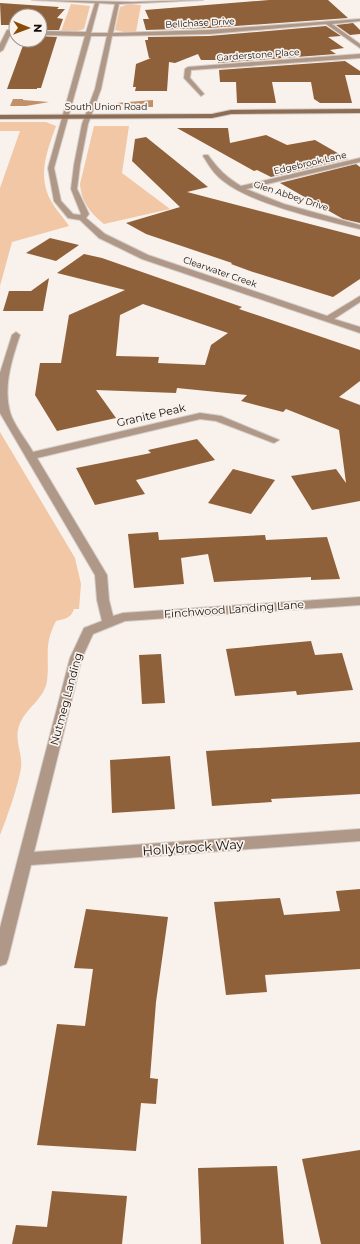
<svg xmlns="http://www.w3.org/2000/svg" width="360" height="1244" viewBox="0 0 360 1244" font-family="Montserrat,sans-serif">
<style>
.green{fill:#f1c7a5}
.water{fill:#c19068}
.building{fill:#8f613a;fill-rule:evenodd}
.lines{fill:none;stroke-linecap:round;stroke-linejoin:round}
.street-casing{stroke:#d4cdc8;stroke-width:2}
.secondary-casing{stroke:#d4cdc8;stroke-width:2}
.street{fill:#af9887;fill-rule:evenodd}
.secondary{fill:#8d6d54;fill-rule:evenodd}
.labels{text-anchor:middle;stroke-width:3.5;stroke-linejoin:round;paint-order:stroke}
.far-street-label{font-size:9px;fill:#12100e;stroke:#f9f1eb}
.street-label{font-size:11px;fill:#12100e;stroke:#f9f1eb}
.near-street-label{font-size:13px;fill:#12100e;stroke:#f9f1eb}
</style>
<rect width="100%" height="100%" fill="#f9f1eb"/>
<g class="green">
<path d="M 71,4 L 90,6 L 84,29 L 74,32 L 61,31 Z"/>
<path d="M 129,4 L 141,5 L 136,32 L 124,32 L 115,30 L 120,7 Z"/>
<path d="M 0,122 L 46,122 L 56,126 C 47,151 37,176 51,201 C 56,210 63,217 69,226 L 12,242 L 0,286 L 0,188 L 20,131 L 0,131 Z"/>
<path d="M 94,126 L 129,126 L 122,173 L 170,209 L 104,224 C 90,213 81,201 80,184 Z"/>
<path d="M 0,432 L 75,558 L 81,584 L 79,609 L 74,609 C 71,618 65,619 56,621 C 43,646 50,656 47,681 C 44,700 25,708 19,726 C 14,741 23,754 21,768 C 18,786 7,818 0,835 Z"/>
</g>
<g class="water">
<path d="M 13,99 L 23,99 L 23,100 L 49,102 L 26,106 L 10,106 Z"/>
<path d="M 153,100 L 153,107 L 136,107 L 116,103 Z"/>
</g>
<g class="building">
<path d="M 269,0 L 328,0 L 348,18 L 209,28 L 146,30 L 143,19 L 149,19 L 145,10 Z"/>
<path d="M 0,3 L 59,7 L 57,9 L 65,9 L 57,18 L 63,19 L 59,30 L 40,30 L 40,16 L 16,16 L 16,25 L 1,25 Z"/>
<path d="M 353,23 L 360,30 L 360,34 L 350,35 L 336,25 Z"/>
<path d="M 326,26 L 341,36 L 328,37 L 344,48 L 330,50 L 336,54 L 218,63 L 218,60 L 201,60 L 198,54 L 175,63 L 169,62 L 167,91 L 135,91 L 136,87 L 133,87 L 136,64 L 151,58 L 149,58 L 145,40 L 148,40 L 148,37 L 209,36 Z"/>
<path d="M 40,36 L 57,37 L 41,88 L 37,88 L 37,89 L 7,89 L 25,40 L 40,40 Z"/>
<path d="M 345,61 L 360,71 L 360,75 L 345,75 L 352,103 L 320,103 L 314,99 L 311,82 L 272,82 L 276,103 L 237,103 L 236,82 L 220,82 L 219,70 Z"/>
<path d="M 177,128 L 228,128 L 230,143 L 266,135 L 287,145 L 315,140 L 348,159 L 271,177 L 257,170 L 254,171 Z"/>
<path d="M 146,137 L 208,187 L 187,192 L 360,237 L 360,279 L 333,297 L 250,271 L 231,264 L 232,263 L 146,234 L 126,223 L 180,207 L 132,161 L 135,139 Z"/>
<path d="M 356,164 L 360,167 L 360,223 L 343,219 L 280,183 Z"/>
<path d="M 50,238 L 79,245 L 56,261 L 26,253 Z"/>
<path d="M 84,254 L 102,258 L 242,307 L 239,309 L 360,350 L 360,381 L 339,397 L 360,405 L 360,501 L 312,510 L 291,476 L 336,469 L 346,483 L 339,430 L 286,409 L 283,412 L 241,401 L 247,395 L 177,388 L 176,393 L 96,390 L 116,418 L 57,431 L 35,395 L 40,363 L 61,363 L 69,315 L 125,290 L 57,273 ZM 143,304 L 228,333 L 211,345 L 205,365 L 158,363 L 159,357 L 116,356 L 120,315 Z"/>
<path d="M 49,278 L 43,311 L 3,311 L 9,291 L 31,291 Z"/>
<path d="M 197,439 L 215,460 L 136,480 L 145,494 L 95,505 L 76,468 L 151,453 L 148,450 Z"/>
<path d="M 233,469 L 275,480 L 251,514 L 208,503 Z"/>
<path d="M 158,532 L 159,540 L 265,535 L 266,540 L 327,537 L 340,579 L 311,580 L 311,577 L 214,582 L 208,554 L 181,558 L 184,584 L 134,588 L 128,534 Z"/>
<path d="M 311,641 L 315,655 L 342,653 L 353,690 L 297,695 L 296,691 L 235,696 L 226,649 Z"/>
<path d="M 161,654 L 165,703 L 142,704 L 139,655 Z"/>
<path d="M 360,742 L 360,794 L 271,799 L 272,802 L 212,806 L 206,751 Z"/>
<path d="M 170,756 L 175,809 L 112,813 L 110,760 Z"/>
<path d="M 360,889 L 360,969 L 265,975 L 267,992 L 226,995 L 214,902 L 280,898 L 284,915 L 340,911 L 336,891 Z"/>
<path d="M 86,909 L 168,917 L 156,1002 L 150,1078 L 158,1079 L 156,1104 L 141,1103 L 136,1151 L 37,1145 L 57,1024 L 85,1026 L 93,969 L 74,968 Z"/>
<path d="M 360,1150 L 360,1244 L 321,1244 L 302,1159 Z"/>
<path d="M 277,1166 L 284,1244 L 201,1244 L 198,1168 Z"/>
<path d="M 52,1191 L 127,1196 L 122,1244 L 12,1244 L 16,1225 L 47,1227 Z"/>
</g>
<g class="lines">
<defs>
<g id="street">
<path d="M 32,0 L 133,2 L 203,0 L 119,4 L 113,33 L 209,30 L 360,19 L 360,21 L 332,24 L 360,44 L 360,48 L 326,24 L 209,34 L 112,36 L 101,89 L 88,124 L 80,165 L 77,189 L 89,214 L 86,218 L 105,234 L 148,255 L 327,316 L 360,296 L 360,302 L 334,319 L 360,327 L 360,333 L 142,259 L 99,238 L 80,220 L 68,218 L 54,201 L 48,168 L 85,36 L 40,35 L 40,31 L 86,32 L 95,3 ZM 99,3 L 115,4 L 108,33 L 91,33 ZM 91,36 L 107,36 L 95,89 L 82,124 L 74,165 L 71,189 L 81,214 L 80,215 L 73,214 L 61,201 L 54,168 Z"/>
<path d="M 7,30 L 12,31 L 3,50 L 0,52 L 0,44 Z"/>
<path d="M 360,54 L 360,58 L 191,70 L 190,78 L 204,94 L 201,96 L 184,78 L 185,69 L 188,67 Z"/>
<path d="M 204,155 L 208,155 C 219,170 225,176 241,186 L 360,158 L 360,162 L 246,189 L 284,204 L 360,225 L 360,229 C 323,220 251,204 222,180 C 213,173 209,165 203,156 Z"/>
<path d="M 16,332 L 20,335 C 12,359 3,386 10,412 C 13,424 27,441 33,452 L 200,413 L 221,416 L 279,440 L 274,443 L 271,442 L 216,421 L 200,419 L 37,458 L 107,575 L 109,600 L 113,616 L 123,613 L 360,597 L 360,605 L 125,621 L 93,634 L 82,658 L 34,852 L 360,829 L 360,841 L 31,865 L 8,959 L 6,964 L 0,966 L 0,928 L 70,658 L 84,628 L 102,621 L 97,600 L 95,575 L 0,413 L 0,373 L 12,335 Z"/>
</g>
<path id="secondary" d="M 360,109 L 360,113 L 231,114 L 212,118 L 0,119 L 0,115 L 212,114 L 231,110 Z"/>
</defs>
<use href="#street" class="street-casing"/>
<use href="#secondary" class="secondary-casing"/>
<use href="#street" class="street"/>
<use href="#secondary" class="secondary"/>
</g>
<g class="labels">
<g class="far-street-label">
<text transform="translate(200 23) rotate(-3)" y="3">Bellchase Drive</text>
<text transform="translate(258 55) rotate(-4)" y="3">Garderstone Place</text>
<text x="106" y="110">South Union Road</text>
<text transform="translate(310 163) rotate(-13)" y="3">Edgebrook Lane</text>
<text transform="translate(291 196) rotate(18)" y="3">Glen Abbey Drive</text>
<text transform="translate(220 272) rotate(19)" y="3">Clearwater Creek</text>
</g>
<g class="street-label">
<text transform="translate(151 415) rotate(-13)" y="4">Granite Peak</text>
<text transform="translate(234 609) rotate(-4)" y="4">Finchwood Landing Lane</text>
<text transform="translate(66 699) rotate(-75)" y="4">Nutmeg Landing</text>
</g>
<g class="near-street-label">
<text transform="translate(193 847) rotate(-4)" y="5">Hollybrock Way</text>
</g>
</g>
<g transform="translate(28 28) rotate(91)"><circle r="19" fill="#f9f1eb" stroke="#9d9793"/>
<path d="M0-3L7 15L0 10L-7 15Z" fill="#884c08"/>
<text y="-6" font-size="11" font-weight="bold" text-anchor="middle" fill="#12100e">N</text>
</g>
</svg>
